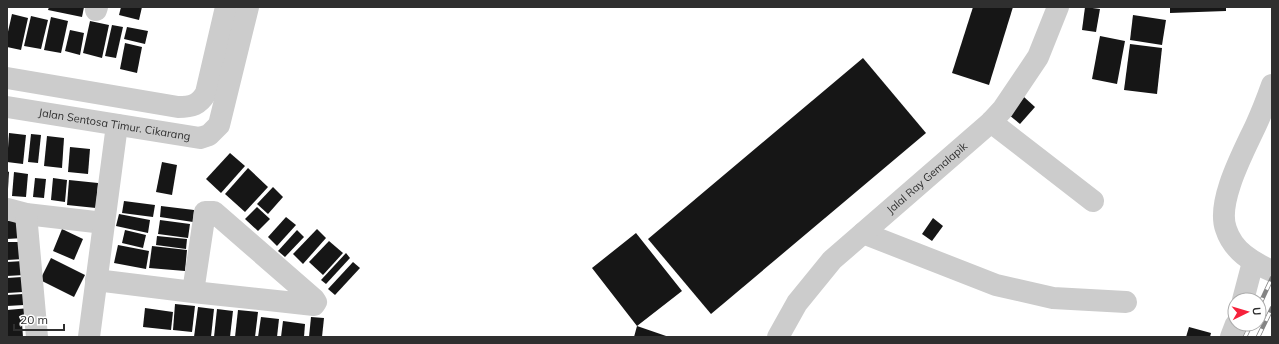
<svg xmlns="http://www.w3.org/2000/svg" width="1279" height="344" viewBox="0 0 1279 344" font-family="Mulish,sans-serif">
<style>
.building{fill:#161616}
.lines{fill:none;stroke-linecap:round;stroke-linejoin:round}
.minor{stroke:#ccc;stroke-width:22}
.rail-casing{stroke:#848484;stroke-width:4.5}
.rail{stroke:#fff;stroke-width:3;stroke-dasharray:9;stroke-linecap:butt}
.labels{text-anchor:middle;stroke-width:4;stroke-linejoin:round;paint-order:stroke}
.street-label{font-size:11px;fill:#2f2f2f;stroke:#fff}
</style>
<rect width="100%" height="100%" fill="#fff"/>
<g class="building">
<path d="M 49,7 L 84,7 L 82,17 L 48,10 Z"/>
<path d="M 121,7 L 142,7 L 139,20 L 119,15 Z"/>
<path d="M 973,7 L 1013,7 L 989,85 L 952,73 Z"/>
<path d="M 1085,7 L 1100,9 L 1096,32 L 1082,30 Z"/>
<path d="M 1170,7 L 1226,7 L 1226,11 L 1170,13 Z"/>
<path d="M 12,14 L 28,18 L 21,50 L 7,47 L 7,36 Z"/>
<path d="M 1133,15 L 1166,20 L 1162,45 L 1130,40 Z"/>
<path d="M 31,16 L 48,20 L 41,49 L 24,46 Z"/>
<path d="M 51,17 L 68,21 L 61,53 L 44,50 Z"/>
<path d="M 90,21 L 109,25 L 102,58 L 83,53 Z"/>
<path d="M 112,25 L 123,27 L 116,58 L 105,56 Z"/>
<path d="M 127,27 L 148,31 L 145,44 L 124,39 Z"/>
<path d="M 70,30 L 84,33 L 80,55 L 65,51 Z"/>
<path d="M 1100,36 L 1125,41 L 1117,84 L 1092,79 Z"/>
<path d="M 125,43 L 142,47 L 137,73 L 120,69 Z"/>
<path d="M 1130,44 L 1162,48 L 1157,94 L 1124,90 Z"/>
<path d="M 863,58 L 926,133 L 711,314 L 648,239 Z"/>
<path d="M 1024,97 L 1035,107 L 1020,124 L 1009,115 Z"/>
<path d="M 9,133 L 26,135 L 23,164 L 7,162 Z"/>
<path d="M 31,134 L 41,135 L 38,163 L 28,162 Z"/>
<path d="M 47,136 L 64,138 L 62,168 L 44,166 Z"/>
<path d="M 70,147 L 90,149 L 88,174 L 68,172 Z"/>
<path d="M 230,153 L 245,166 L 221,193 L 206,179 Z"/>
<path d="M 162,162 L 177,165 L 172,195 L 156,192 Z"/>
<path d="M 248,168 L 268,187 L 245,212 L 225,194 Z"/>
<path d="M 7,171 L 9,172 L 8,189 L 7,189 Z"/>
<path d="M 14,172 L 28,174 L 26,197 L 12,196 Z"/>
<path d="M 35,178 L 46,179 L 44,198 L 33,197 Z"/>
<path d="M 53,178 L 67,180 L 65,202 L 51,200 Z"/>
<path d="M 69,180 L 98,183 L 96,208 L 67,205 Z"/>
<path d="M 273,187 L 283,197 L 268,214 L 257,204 Z"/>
<path d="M 124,201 L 155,205 L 153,217 L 122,213 Z"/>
<path d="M 161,206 L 194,210 L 193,222 L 160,217 Z"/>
<path d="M 257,207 L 270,219 L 258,231 L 245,219 Z"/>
<path d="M 119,214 L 150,220 L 148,233 L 116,226 Z"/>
<path d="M 286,217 L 296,225 L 277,246 L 268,237 Z"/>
<path d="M 933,218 L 943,226 L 932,241 L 922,234 Z"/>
<path d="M 22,220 L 23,238 L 7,239 L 7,221 Z"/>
<path d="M 160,220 L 190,224 L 188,238 L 158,234 Z"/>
<path d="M 62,229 L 83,239 L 74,260 L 53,251 Z"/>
<path d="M 317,229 L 326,238 L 303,264 L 293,254 Z"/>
<path d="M 125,230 L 146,235 L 143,248 L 122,243 Z"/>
<path d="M 297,230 L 304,237 L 285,257 L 278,251 Z"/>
<path d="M 636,233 L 682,291 L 637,326 L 669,337 L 634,337 L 637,326 L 592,268 Z"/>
<path d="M 157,236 L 187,239 L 186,249 L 156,245 Z"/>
<path d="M 329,241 L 343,253 L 323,275 L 309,262 Z"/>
<path d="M 7,242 L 23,242 L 24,259 L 7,260 Z"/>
<path d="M 118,245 L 149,251 L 146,269 L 114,263 Z"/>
<path d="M 152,246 L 187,250 L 185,271 L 149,268 Z"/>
<path d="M 346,253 L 350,258 L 326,284 L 321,280 Z"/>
<path d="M 51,258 L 85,275 L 74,297 L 40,280 Z"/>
<path d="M 23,261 L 24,275 L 7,276 L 7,262 Z"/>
<path d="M 353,262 L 360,268 L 335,295 L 328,289 Z"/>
<path d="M 22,277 L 23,292 L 7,293 L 7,278 Z"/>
<path d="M 23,294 L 24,305 L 7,306 L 7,295 Z"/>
<path d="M 175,304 L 195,306 L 192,332 L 173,330 Z"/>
<path d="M 198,307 L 214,309 L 211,337 L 194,337 Z"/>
<path d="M 30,308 L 31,322 L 22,323 L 23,337 L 7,337 L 7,310 Z"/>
<path d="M 145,308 L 173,312 L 171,330 L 143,327 Z"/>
<path d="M 217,309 L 233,311 L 230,337 L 214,337 Z"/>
<path d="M 238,310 L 258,312 L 255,337 L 235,337 Z"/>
<path d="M 261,317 L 279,319 L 277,337 L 258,337 Z"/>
<path d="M 311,317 L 324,318 L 322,337 L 309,337 Z"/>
<path d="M 283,321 L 305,324 L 304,337 L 281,337 Z"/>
<path d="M 1189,327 L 1211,333 L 1210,337 L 1186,337 Z"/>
</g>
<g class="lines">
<g class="minor">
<path d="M 96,10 L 97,7"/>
<path d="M 7,78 L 178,107 C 192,107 199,105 206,93 L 226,7"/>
<path d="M 1272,85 C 1267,99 1262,112 1256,125 C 1244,151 1216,202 1226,229 C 1233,251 1252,262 1272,271"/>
<path id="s1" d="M 7,107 L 200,138 L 209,135 L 219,125 L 248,7"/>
<path d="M 991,122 L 1093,201"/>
<path d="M 7,209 L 26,214 L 104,223"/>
<path d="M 26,214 L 37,337"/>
<path d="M 863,233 L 996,285 L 1053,298 L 1126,302"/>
<path d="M 96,280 L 193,292 L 314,305 L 316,302 L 314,299 L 214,212 L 205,212 L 193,292"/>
<path d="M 1243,300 L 1253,262"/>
<path d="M 89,337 L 117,125"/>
<path id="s2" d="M 778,337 L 797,303 L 832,260 L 991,122 L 1003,109 L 1038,57 L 1058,7"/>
<path d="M 1231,337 L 1236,324"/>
</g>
<defs>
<g id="rail">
<path d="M 1259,306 L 1272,278"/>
<path d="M 1245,337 L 1251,324"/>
<path d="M 1258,337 L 1272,308"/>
</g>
</defs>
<use href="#rail" class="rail-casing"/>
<use href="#rail" class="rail"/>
</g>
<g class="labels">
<g class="street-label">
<text dy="4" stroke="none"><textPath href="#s1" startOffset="109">Jalan Sentosa Timur. Cikarang</textPath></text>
<text dy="4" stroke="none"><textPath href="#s2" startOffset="220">Jalal Ray Gemalapik</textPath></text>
</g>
</g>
<rect width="1279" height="344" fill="none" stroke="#2f2f2f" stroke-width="16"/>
<g transform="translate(1247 312) rotate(85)"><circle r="19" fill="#ffffff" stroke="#acacac"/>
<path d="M0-3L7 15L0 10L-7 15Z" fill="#f6213b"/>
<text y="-6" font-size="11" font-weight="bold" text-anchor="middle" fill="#2f2f2f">U</text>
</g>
<path d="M14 324v6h50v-6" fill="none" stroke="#2f2f2f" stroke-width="2"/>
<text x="20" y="324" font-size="12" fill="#2f2f2f" stroke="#ffffff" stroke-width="3" paint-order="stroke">20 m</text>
</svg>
